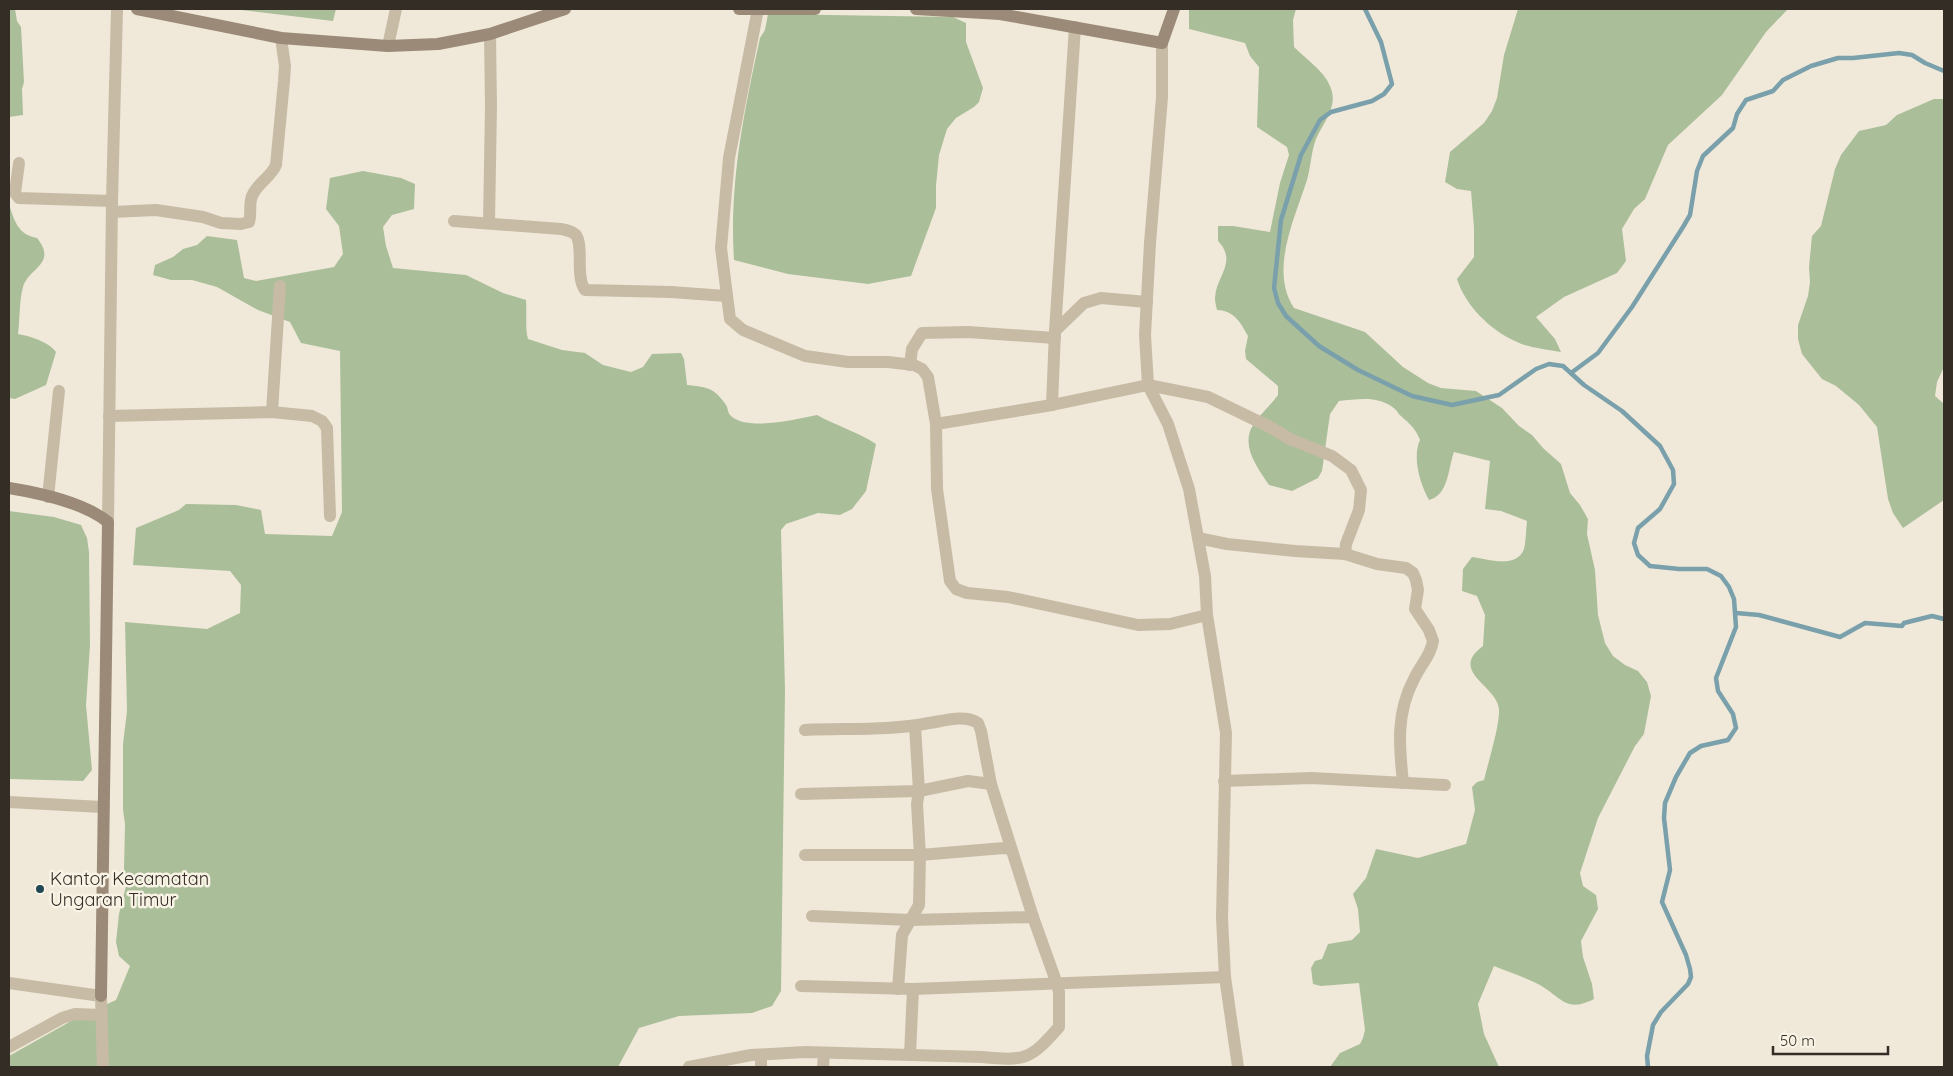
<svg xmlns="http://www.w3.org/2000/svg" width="1953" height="1076" viewBox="0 0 1953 1076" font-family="Quicksand,sans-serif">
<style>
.green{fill:#abbe9a}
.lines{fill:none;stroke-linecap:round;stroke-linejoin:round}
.stream{stroke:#79a0ab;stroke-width:4.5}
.minor{stroke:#c7bba6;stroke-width:12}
.tertiary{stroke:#c7bba6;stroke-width:12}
.secondary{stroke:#9b8a77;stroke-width:12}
.poi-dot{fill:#1e4653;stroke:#f8f3e5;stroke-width:2}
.labels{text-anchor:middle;stroke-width:5;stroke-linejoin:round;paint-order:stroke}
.poi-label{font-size:18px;fill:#332d26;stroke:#f8f3e5;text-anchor:start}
</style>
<rect width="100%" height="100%" fill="#f0e9d9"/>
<g class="green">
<path d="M 9,9 L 15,9 L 17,21 L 21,27 L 24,82 L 22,89 L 23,115 L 9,117 Z"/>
<path d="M 233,9 L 336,9 L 333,21 Z"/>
<path d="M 1189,9 L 1296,9 L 1293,20 L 1294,47 C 1306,59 1324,71 1330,86 C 1339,106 1324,121 1316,139 C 1311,152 1311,166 1307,180 C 1295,218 1269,270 1294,308 L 1365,332 L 1403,367 L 1428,383 L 1441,388 L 1476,391 L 1502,408 L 1519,426 L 1532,435 L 1543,448 L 1561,464 L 1570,493 L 1580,505 L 1588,519 L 1587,534 L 1595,570 L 1598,615 L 1605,643 L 1613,656 L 1625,665 L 1638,671 L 1647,682 L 1651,696 L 1644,734 L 1635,746 L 1598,818 L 1580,873 L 1583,886 L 1596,895 L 1598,909 L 1581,941 L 1583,957 L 1592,984 L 1594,999 C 1565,1014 1561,996 1538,984 C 1524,977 1509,972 1494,966 L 1478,1004 L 1484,1034 L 1499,1067 L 1330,1067 L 1340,1053 L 1360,1044 L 1363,1038 L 1365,1030 L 1359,983 L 1321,986 L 1313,984 L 1311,968 L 1315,961 L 1322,959 L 1328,944 L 1352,940 L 1360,932 L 1358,909 L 1353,894 L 1366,878 L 1376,849 L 1418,858 L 1466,844 L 1475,810 L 1472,787 L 1477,782 L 1484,780 C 1488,763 1500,725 1499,709 C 1497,685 1448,672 1483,646 L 1485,615 L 1477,596 L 1462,591 L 1463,569 L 1472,557 C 1487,559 1517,569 1524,549 C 1526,541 1526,530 1527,521 L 1501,511 L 1485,509 L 1490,461 L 1454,452 C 1448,468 1449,495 1429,500 C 1420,484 1412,457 1420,440 C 1416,429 1410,424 1401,416 C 1399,415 1398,412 1396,410 C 1380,395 1359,399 1339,401 L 1330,414 L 1322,471 L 1318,478 L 1292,491 L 1269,485 C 1258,468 1240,446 1253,425 C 1260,414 1270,406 1278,395 L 1278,386 L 1246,359 L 1245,351 L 1248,336 C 1240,322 1235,311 1217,310 C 1216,306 1215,302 1215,298 C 1216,276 1238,262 1218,241 L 1218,226 L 1233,226 L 1270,232 L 1280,183 L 1289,155 L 1287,147 L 1257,127 L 1259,67 L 1250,56 L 1245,43 L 1189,29 Z"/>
<path d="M 1518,9 L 1788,9 L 1766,32 L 1722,95 L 1668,145 L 1645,199 L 1634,209 L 1622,229 L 1626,261 L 1617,273 L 1564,297 L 1536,317 L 1555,339 L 1561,352 C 1546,349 1528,348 1515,341 C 1490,330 1465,305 1457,279 L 1474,257 L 1474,228 L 1471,191 L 1457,189 L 1445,182 L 1450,152 L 1484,123 L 1492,111 L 1497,98 L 1504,55 Z"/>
<path d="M 768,14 L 953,17 L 966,23 L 966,42 L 983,88 L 979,102 L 974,107 L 956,118 L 947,129 L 939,155 L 936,186 L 936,208 L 911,276 L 868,284 L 788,274 L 734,260 C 729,183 744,112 760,38 L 765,30 Z"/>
<path d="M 1934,99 L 1944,99 L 1944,367 L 1937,382 L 1935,396 L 1944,404 L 1944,500 L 1903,528 L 1893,513 L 1888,499 L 1877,427 L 1859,405 L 1836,386 L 1822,379 L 1802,354 L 1798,339 L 1798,325 L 1808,296 L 1810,282 L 1809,267 L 1812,236 L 1821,226 L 1835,169 L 1841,155 L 1859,131 L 1886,125 L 1897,115 Z"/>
<path d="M 363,171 L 401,178 L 415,184 L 414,209 L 392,215 L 383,227 L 386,246 L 393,268 L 466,275 L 503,293 L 526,300 C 527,312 525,329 528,339 L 562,350 L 585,353 L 603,365 L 631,372 L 643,367 L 652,354 L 681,353 L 684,359 L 687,385 C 706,387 714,387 726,405 C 728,408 728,413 730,415 C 746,432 797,419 817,415 C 837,426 858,432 876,444 L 866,491 L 852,509 L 840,515 L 818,513 L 786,524 L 781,530 L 785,690 L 781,991 L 772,1006 L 752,1013 L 679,1016 L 639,1028 L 618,1067 L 9,1067 L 9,1056 L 73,1020 L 116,1000 L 130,966 L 119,956 L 116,942 L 119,914 L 126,886 L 124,870 L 125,824 L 123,810 L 123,744 L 127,711 L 125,622 L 207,629 L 240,613 L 241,585 L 230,571 L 133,565 L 136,528 L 179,510 L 186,504 L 236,505 L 261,510 L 265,534 L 332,536 L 342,512 L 340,351 L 301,343 L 290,322 L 258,310 L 217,287 L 192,280 L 171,280 L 153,275 L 155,265 L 173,257 L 183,249 L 197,245 L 207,236 L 237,240 L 244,278 L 256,281 L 334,267 L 343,254 L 339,226 L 326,209 L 330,178 Z"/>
<path d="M 9,204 C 14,220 18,235 37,238 C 58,264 28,268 23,287 C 19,301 20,319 18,334 C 30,336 49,342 56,352 L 46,385 L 15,399 L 9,398 Z"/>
<path d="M 9,511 L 54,517 L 81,525 L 87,538 L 89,552 L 90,645 L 86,705 L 92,770 L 83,781 L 9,779 Z"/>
</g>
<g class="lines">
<g class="stream">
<path d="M 1365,9 L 1381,42 L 1392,84 L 1384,94 L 1372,101 L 1331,112 L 1320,120 L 1301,155 L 1281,220 L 1274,288 L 1278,303 L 1286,316 L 1319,346 L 1358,370 L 1412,396 L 1452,405 L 1499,395 L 1536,369 L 1549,364 L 1563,366 L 1584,385 L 1622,411 L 1660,446 L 1673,470 L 1674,484 L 1660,509 L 1638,528 L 1634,543 L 1638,555 L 1650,566 L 1679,569 L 1707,569 L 1721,576 L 1729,587 L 1734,599 L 1736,627 L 1716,678 L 1718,691 L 1733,714 L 1736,728 L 1728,740 L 1701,746 L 1690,753 L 1676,777 L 1665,803 L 1664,818 L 1670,870 L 1662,902 L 1686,955 L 1690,969 L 1691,977 L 1688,984 L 1661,1012 L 1653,1025 L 1647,1056 L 1648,1067"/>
<path d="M 1571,373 L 1598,353 L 1632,307 L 1683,227 L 1690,215 L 1697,171 L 1703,156 L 1733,128 L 1737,114 L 1746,100 L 1773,91 L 1783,80 L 1811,66 L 1838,58 L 1853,58 L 1899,53 L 1912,55 L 1925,63 L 1944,71"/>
<path d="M 1736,613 L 1759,615 L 1840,637 L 1865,623 L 1902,626 L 1904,623 L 1932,616 L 1944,619"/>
</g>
<g class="minor">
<path d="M 758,9 L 729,158 L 721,248 L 730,319 L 743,330 L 805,356 L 848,362 L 888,362 L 914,365 L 922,369 L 928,377 L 936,424 L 937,489 L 950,581 L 956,589 L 967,593 L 1008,597 L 1138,625 L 1170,624 L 1207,615"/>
<path d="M 388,46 L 396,9"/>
<path d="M 19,163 L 15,193 L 19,198 L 112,201"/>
<path d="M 112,212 L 156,210 L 203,217 L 221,223 L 241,224 L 249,222 C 252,213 248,202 253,194 C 258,183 271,177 276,165 L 284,81 L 285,66 L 281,38"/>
<path d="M 454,221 L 561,229 C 566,230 572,231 576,235 C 584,247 575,275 585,290 L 671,292 L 726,296"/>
<path d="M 489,223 L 491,106 L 490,34"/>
<path d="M 1055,331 L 1084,303 L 1101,298 L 1147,302"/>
<path d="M 910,365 L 912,349 L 922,333 L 968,332 L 1055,338"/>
<path d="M 1052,405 L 1055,331 L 1075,27"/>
<path d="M 272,412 L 280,286"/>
<path d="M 109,416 L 272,412 L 312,416 L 322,421 L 327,428 L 330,516"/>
<path d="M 936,424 L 1052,405 L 1148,385 L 1208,397 L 1270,427 L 1290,439 L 1332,456 L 1351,470 L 1361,490 L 1359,510 L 1346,544 L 1345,554"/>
<path d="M 48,497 L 59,391"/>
<path d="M 108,522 L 112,201 L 117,9"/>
<path d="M 1198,538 L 1227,544 L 1295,551 L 1345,554 L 1377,564 L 1406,568 L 1413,573 L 1416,580 L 1418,590 L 1415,609 L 1429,630 L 1433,641 C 1431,655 1420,666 1414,679 C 1396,713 1399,745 1403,783"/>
<path d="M 805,730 C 846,728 889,731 929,723 C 944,721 964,714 978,723 L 981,731 L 991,784 L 1033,917"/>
<path d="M 1224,781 L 1311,778 L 1445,785"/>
<path d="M 801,794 L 919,791 L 968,781 L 991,784"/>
<path d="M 9,802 L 102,807"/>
<path d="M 805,855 L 920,855 L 1004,848 L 1011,849"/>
<path d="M 9,983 L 101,996 L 103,1067"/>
<path d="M 801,986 L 913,989 L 1225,977"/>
<path d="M 898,989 L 902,935 L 919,905 L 920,855 L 917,804 L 919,791 L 915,726"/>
<path d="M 9,1047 L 62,1018 L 75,1014 L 102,1015"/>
<path d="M 910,1055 L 913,989"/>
<path d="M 689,1067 L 751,1055 L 805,1052 L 982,1057 C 1026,1061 1030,1060 1059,1027 L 1059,992 L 1057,984 L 1033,917 L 911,920 L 812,916"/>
<path d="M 761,1067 L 761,1055"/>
<path d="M 823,1067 L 824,1053"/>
</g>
<path class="tertiary" d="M 1162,43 L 1162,97 L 1150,243 L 1145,335 L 1148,385 L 1168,424 L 1189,489 L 1205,576 L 1207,615 L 1226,733 L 1222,918 L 1225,977 L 1238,1067"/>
<g class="secondary">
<path d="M 137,9 L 281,38 L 388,46 L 438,44 L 490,34 L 565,9"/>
<path d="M 739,9 L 815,9"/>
<path d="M 916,9 L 1000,14 L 1162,43 L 1174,9"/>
<path d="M 9,488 C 40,493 83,502 108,522 L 101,996"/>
</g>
</g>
<circle class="poi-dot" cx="40" cy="889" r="5"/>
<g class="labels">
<g class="poi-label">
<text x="50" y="885">Kantor Kecamatan<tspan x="50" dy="21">Ungaran Timur</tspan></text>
</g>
</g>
<rect width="1953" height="1076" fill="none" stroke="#332d26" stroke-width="20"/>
<path d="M1773 1046v8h115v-8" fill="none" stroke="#332d26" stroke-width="2.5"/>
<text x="1780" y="1046" font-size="15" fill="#332d26" stroke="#f8f3e5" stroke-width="4" paint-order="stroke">50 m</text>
</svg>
